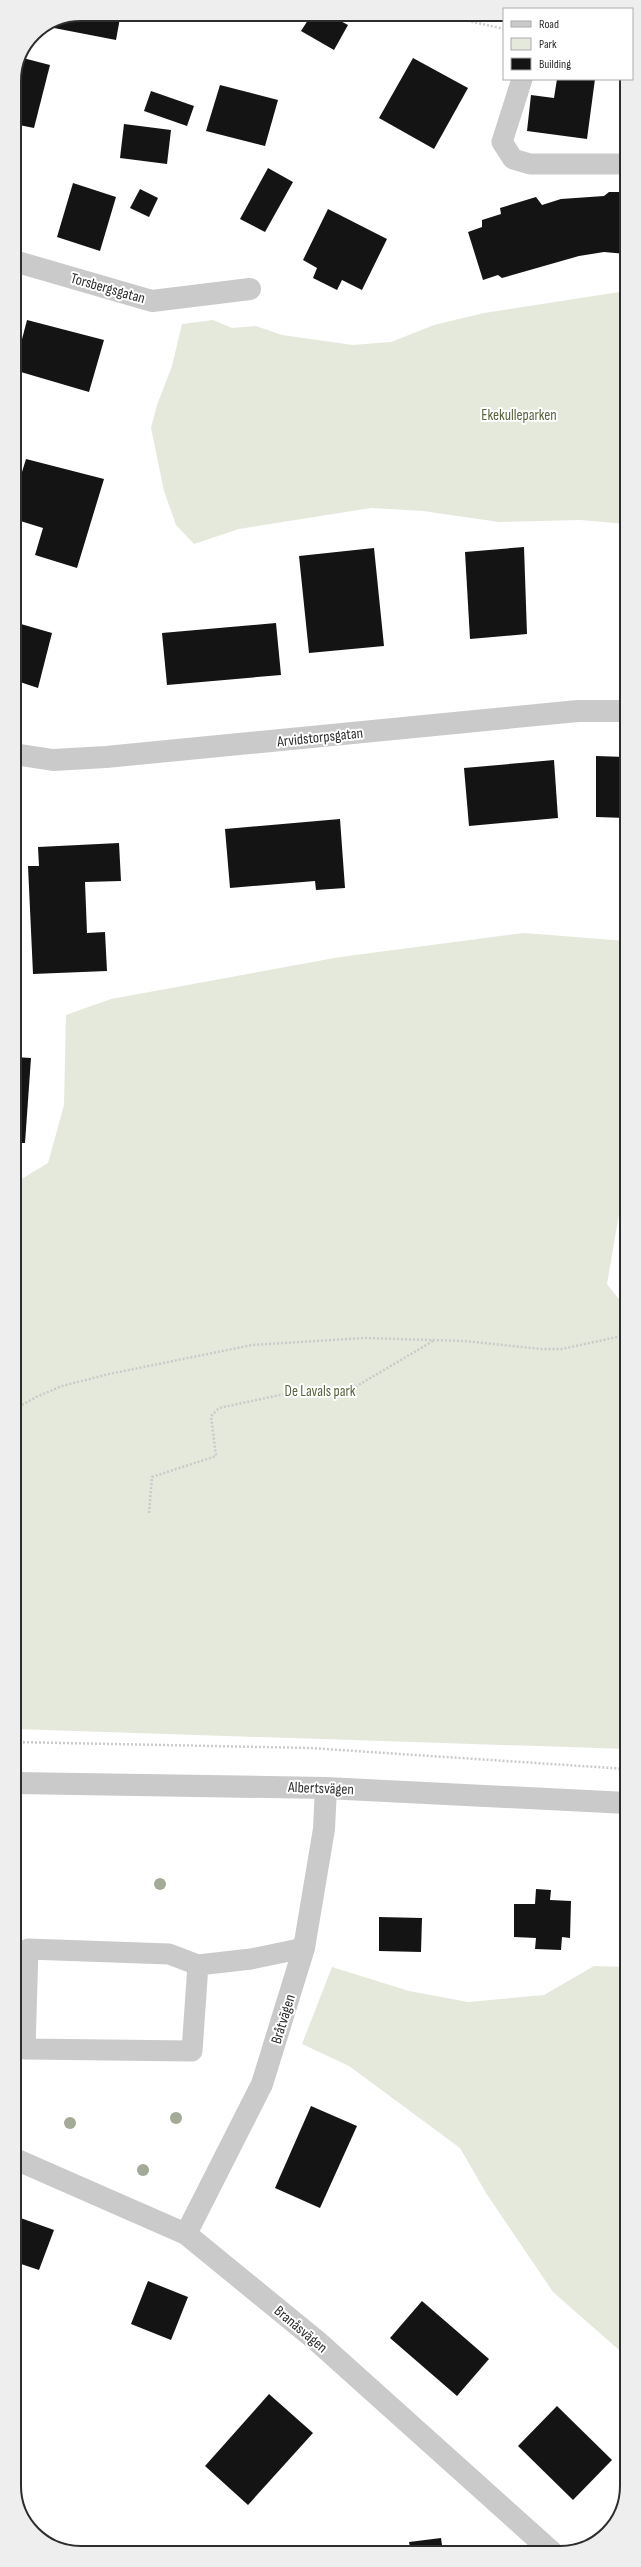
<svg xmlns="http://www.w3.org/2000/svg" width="641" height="2567" viewBox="0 0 641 2567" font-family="'Sofia Sans Condensed',sans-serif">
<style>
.green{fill:#e5e9db}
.building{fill:#141414}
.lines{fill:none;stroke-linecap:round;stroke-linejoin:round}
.path{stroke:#cacaca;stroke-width:2.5;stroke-dasharray:2 2;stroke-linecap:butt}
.service{stroke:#cacaca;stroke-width:21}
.minor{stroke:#cacaca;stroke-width:22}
.tertiary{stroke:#cacaca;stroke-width:22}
.tree{fill:#a3aa95}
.labels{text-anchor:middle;stroke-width:4;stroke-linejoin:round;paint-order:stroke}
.street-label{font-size:15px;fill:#2d2d2d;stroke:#fff}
.park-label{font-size:15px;fill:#57643e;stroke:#fff}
.rim{fill:none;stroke:#2d2d2d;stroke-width:2}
</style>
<rect width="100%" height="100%" fill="#fff"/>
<g class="green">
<path d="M 626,291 L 626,524 L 580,520 L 499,522 L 423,511 L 371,508 L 239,529 L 194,544 L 176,525 L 164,491 L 151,428 L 157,405 L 172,366 L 182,324 L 213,320 L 232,328 L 256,326 L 282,335 L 353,345 L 391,342 L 434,325 L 484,313 Z"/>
<path d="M 524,933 L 626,941 L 626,1173 L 607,1284 L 626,1308 L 627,1749 L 15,1729 L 15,1183 L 48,1163 L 64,1105 L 66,1015 L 111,999 L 340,957 Z"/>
<path d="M 594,1966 L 627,1967 L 627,2357 L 553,2292 L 486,2193 L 460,2148 L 349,2066 L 302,2044 L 332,1967 L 409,1991 L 468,2002 L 544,1995 Z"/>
</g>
<g class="building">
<path d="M 310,17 L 333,17 L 348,25 L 334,50 L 301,31 Z"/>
<path d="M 120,18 L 116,40 L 54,28 L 56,19 Z"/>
<path d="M 19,57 L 50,65 L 34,128 L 14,124 L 14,81 Z"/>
<path d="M 413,58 L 468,88 L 434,149 L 379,118 Z"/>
<path d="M 557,79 L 595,79 L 587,139 L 527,131 L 531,95 L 554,98 Z"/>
<path d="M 220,85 L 278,100 L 265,146 L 206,131 Z"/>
<path d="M 151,91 L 194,106 L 187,126 L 144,111 Z"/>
<path d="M 124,124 L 171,130 L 167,164 L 120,158 Z"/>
<path d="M 268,168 L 293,182 L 265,232 L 240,219 Z"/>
<path d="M 73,183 L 116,197 L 100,251 L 57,237 Z"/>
<path d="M 140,189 L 158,198 L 149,217 L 130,208 Z"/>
<path d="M 609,192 L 626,192 L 626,254 L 604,252 L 579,256 L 502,278 L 498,275 L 483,280 L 468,232 L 482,227 L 482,220 L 501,214 L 500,208 L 536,197 L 542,205 L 561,199 L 604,196 Z"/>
<path d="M 328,209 L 387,239 L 362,290 L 342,280 L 337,290 L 313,278 L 317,268 L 303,260 Z"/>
<path d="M 27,320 L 104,340 L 89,392 L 14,370 Z"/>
<path d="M 26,459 L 104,479 L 77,568 L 35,555 L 43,528 L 14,519 L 14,498 Z"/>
<path d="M 524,547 L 527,634 L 470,639 L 465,552 Z"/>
<path d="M 374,548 L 384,646 L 309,653 L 299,556 Z"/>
<path d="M 14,622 L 52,633 L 38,688 L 14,680 Z"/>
<path d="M 276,623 L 281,675 L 167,685 L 162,633 Z"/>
<path d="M 596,756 L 626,757 L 626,818 L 596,817 Z"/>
<path d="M 554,760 L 558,818 L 469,826 L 464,768 Z"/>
<path d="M 340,819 L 345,888 L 316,890 L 315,881 L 230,888 L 225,829 Z"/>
<path d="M 119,843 L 121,881 L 85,882 L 87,933 L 105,932 L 107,971 L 33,974 L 28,866 L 39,866 L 38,847 Z"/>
<path d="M 15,1057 L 31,1058 L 25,1143 L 15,1143 Z"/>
<path d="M 536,1889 L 551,1890 L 550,1900 L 571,1901 L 570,1938 L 562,1937 L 561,1950 L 535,1949 L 536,1938 L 514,1937 L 514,1904 L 535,1904 Z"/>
<path d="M 379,1917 L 422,1918 L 421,1952 L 379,1951 Z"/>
<path d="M 311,2106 L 357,2126 L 320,2208 L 275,2188 Z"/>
<path d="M 15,2216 L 54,2230 L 39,2270 L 15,2262 Z"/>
<path d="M 148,2281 L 188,2297 L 171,2340 L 131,2324 Z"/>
<path d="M 422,2301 L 489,2359 L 457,2396 L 390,2338 Z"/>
<path d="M 269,2394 L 313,2433 L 248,2505 L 205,2466 Z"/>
<path d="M 557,2406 L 612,2460 L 573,2500 L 518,2446 Z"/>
<path d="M 441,2538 L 443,2552 L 411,2552 L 409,2542 Z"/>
</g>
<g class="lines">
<g class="path">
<path d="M 448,16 L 504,29"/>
<path d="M 15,1409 L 36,1397 L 62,1386 L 109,1374 L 252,1345 L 365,1338 L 464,1341 L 541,1349 L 562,1349 L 626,1335"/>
<path d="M 149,1513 L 152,1477 L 216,1456 L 211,1416 L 219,1408 L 294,1392 L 340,1396 L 433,1341"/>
<path d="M 15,1742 L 310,1748 L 627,1769"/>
</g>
<g class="service">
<path d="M 522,79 L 502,142 L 513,159 L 530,164 L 626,164"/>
<path d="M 198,1965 L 169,1954 L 28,1949 L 25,2049 L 192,2051 L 198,1965 L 251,1959 L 304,1948"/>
</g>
<g class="minor">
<path d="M 14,261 L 152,301 L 250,289"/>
<path d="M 14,754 L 53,760 L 106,757 L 578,711 L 626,711"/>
<path d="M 15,2159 L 186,2234 L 317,2341 L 552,2552"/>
<path d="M 186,2234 L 262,2084 L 304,1948 L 324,1829 L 326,1788"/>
</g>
<path class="tertiary" d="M 15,1783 L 326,1788 L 627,1803"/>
</g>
<g class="tree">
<circle cx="160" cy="1884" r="6"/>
<circle cx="176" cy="2118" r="6"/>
<circle cx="70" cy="2123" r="6"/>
<circle cx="143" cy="2170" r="6"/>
</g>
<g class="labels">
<g class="street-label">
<text transform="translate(108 288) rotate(16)" y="5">Torsbergsgatan</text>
<text transform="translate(320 737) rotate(-6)" y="5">Arvidstorpsgatan</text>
<text transform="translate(321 1788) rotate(2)" y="5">Albertsvägen</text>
<text transform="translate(283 2019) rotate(-73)" y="5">Bråtvägen</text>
<text transform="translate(301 2329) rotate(40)" y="5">Branåsvägen</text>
</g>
<g class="park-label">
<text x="519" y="420">Ekekulleparken</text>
<text x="320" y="1396">De Lavals park</text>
</g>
</g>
<path d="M0 0H641V2567H0ZM81 21H560A60 60 0 0 1 620 81V2486A60 60 0 0 1 560 2546H81A60 60 0 0 1 21 2486V81A60 60 0 0 1 81 21Z" fill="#eee" fill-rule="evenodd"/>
<path class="rim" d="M81 21H560A60 60 0 0 1 620 81V2486A60 60 0 0 1 560 2546H81A60 60 0 0 1 21 2486V81A60 60 0 0 1 81 21Z"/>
<rect x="503" y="8" width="130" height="72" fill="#ffffff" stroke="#ababab"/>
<rect x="511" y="21" width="20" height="6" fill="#cacaca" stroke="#ababab"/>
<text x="539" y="28" font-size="12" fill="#2d2d2d">Road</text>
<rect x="511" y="38" width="20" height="12" fill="#e5e9db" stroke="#ababab"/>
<text x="539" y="48" font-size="12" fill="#2d2d2d">Park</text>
<rect x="511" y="58" width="20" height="12" fill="#141414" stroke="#ababab"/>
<text x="539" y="68" font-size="12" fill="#2d2d2d">Building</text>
</svg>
